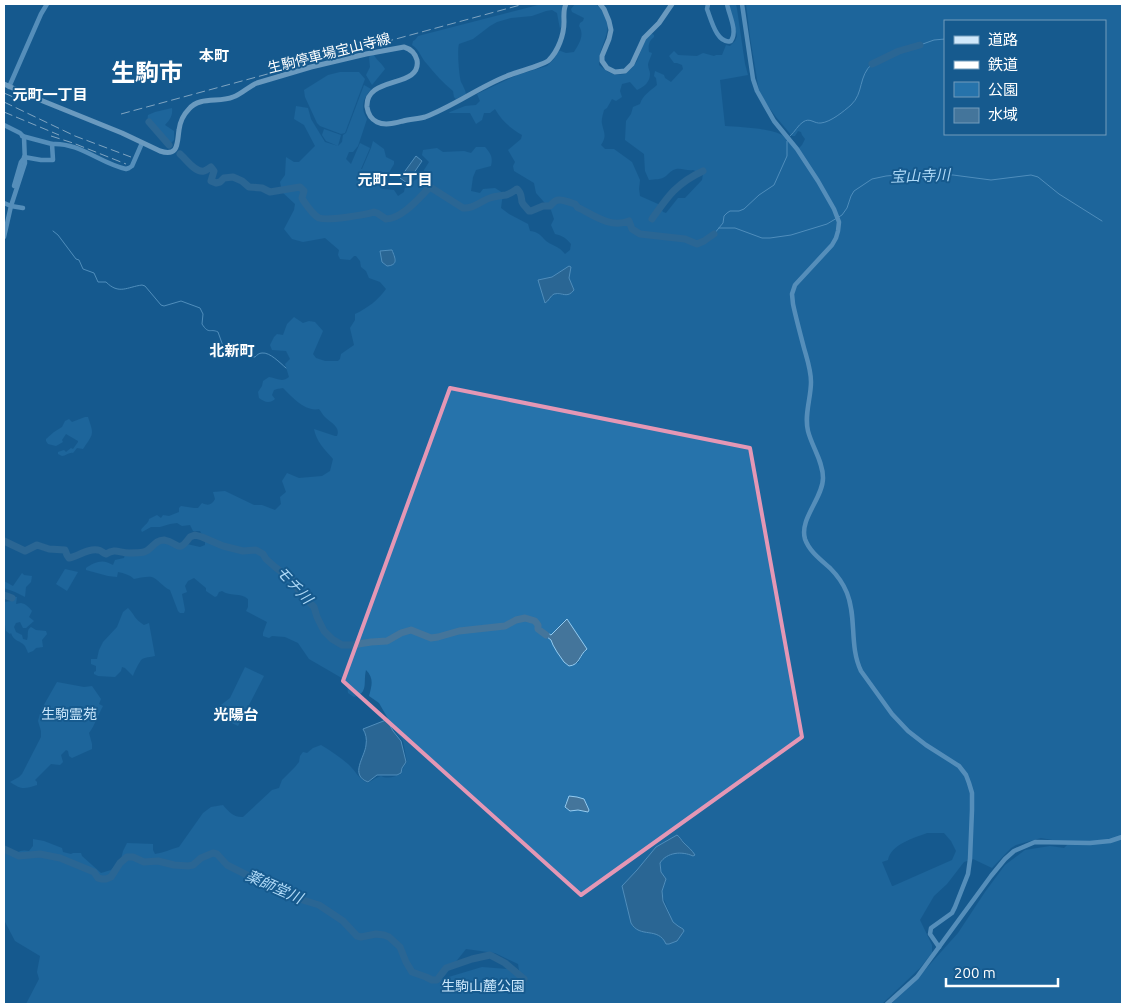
<svg xmlns="http://www.w3.org/2000/svg" width="1126" height="1008" viewBox="0 0 1126 1008" font-family="Ubuntu,'Noto Sans JP',sans-serif">
<style>
.green{fill:#2673ab;fill-rule:evenodd}
.water{fill:#44759b;stroke:#94ccf2}
.lines{fill:none;stroke-linecap:round;stroke-linejoin:round}
.stream{stroke:#94ccf2;stroke-width:1}
.river{stroke:#44759b;stroke-width:7}
.tertiary{stroke:#a2cff0;stroke-width:4.5}
.secondary{stroke:#d0e8fb;stroke-width:5}
.rail{stroke:#fff;stroke-width:1;stroke-dasharray:9 4;stroke-linecap:butt}
.marked{fill:none;stroke:#e497b5;stroke-width:4;stroke-linejoin:round}
.labels{text-anchor:middle;stroke-width:4;stroke-linejoin:round;paint-order:stroke}
.street-label{font-size:14px;fill:#fff;stroke:#165a8e}
.park-label{font-size:14px;fill:#c9e6fb;stroke:#165a8e}
.neighbourhood-label{font-size:15px;font-weight:bold;fill:#fff;stroke:#165a8e}
.water-label{font-size:15px;font-style:italic;fill:#aed9f7;stroke:#165a8e}
.town-label{font-size:24px;font-weight:bold;fill:#fff;stroke:#165a8e}
</style>
<rect width="100%" height="100%" fill="#165a8e"/>
<g class="green">
<path d="M 542,4 L 563,4 C 560,12 564,22 560,29 L 557,13 L 552,10 L 546,11 L 532,16 L 511,18 L 497,22 L 490,26 L 473,39 L 459,44 C 457,50 459,76 461,82 C 463,86 465,89 466,94 L 456,99 L 454,97 L 453,91 C 443,83 435,74 427,64 C 421,58 420,50 412,45 L 413,41 L 415,40 L 418,36 Z"/>
<path d="M 575,4 L 596,4 C 621,25 598,42 599,65 L 608,72 L 616,75 L 625,74 L 632,68 L 637,61 L 644,42 L 651,33 L 654,35 L 654,37 C 649,41 648,45 649,52 L 652,53 C 651,57 648,62 648,65 C 648,68 650,71 650,74 C 650,82 644,87 637,90 L 630,82 L 622,84 L 620,91 L 622,97 L 616,101 L 612,99 L 607,108 L 604,110 C 603,114 601,120 602,124 C 604,133 607,136 601,145 L 605,149 L 614,149 L 632,162 L 640,180 L 639,189 L 640,196 L 658,204 L 663,212 L 666,213 L 678,198 L 685,198 L 702,180 L 703,174 L 693,170 C 687,171 682,168 676,169 C 672,170 669,173 666,176 C 661,180 655,179 649,180 L 645,171 L 644,154 L 625,140 L 626,121 L 631,114 L 633,107 L 640,104 C 643,95 650,91 657,85 L 656,78 L 654,76 L 655,71 L 664,75 L 665,78 L 671,82 L 683,69 L 682,65 L 677,63 L 674,63 L 669,56 L 674,51 L 678,55 L 697,56 L 703,53 L 714,56 L 716,55 L 722,55 L 726,45 L 730,46 L 735,41 L 737,36 L 729,4 L 736,4 L 737,9 L 745,64 L 748,75 L 720,80 L 725,126 C 739,127 767,128 780,134 C 787,137 791,145 796,151 L 802,145 L 805,139 L 802,135 L 801,132 L 798,131 L 795,136 L 792,136 L 776,117 L 765,102 L 759,91 L 750,37 L 746,4 L 1122,4 L 1122,1004 L 891,1004 L 915,981 L 958,933 L 985,892 L 1005,865 L 1025,850 L 1050,846 L 1064,848 L 1069,843 L 1041,838 L 1016,845 L 1011,848 L 992,868 L 973,859 L 964,862 L 947,884 L 934,896 L 920,920 L 932,945 L 932,953 L 920,968 L 882,1004 L 26,1004 L 39,979 L 37,972 L 40,956 L 15,941 L 4,920 L 4,847 L 17,853 C 20,850 25,850 29,851 L 33,846 L 33,839 L 44,841 L 62,848 L 63,852 L 71,854 L 73,853 L 81,853 L 82,856 L 101,873 L 111,870 L 121,859 L 123,851 L 127,843 L 153,844 L 153,850 L 155,854 C 163,853 171,849 179,847 L 203,813 L 211,807 L 223,805 C 228,811 234,818 243,817 L 272,790 L 279,788 L 282,780 L 295,767 L 299,762 L 300,756 L 303,752 L 307,753 L 313,748 L 321,745 C 331,751 340,757 348,764 C 355,770 359,780 368,783 L 376,778 L 381,776 C 387,779 395,777 401,774 L 404,766 L 407,762 L 403,741 L 393,729 L 387,717 L 379,703 L 369,696 C 372,685 374,678 366,670 C 363,682 369,693 354,697 L 348,693 L 347,683 L 340,677 L 309,659 L 298,643 L 285,637 L 272,636 L 269,638 L 263,636 L 263,633 L 267,622 L 246,611 L 248,607 L 248,599 C 241,592 230,597 222,591 L 219,592 L 217,596 L 215,597 L 206,591 L 206,588 L 194,578 L 188,581 L 185,586 L 187,592 L 182,594 L 185,610 L 184,613 L 180,613 L 178,611 L 170,590 C 163,587 158,579 152,577 C 147,576 139,578 134,579 C 130,575 124,573 118,572 L 117,577 L 108,576 L 86,570 L 86,568 C 91,564 100,560 106,562 C 109,563 111,564 113,565 L 115,560 L 124,558 L 125,554 C 131,555 143,555 149,552 C 153,549 157,544 162,542 C 165,541 176,548 181,549 L 187,544 L 200,547 L 205,545 L 205,541 L 200,531 L 193,531 L 190,525 L 182,526 L 177,523 L 170,524 L 160,527 L 151,527 L 142,532 L 141,530 C 143,526 149,523 149,519 L 157,515 L 161,518 L 163,515 L 169,516 L 179,512 L 179,508 L 181,506 L 194,508 L 198,508 L 202,503 C 208,506 212,505 215,499 L 213,492 L 225,491 L 254,505 L 262,505 L 275,510 L 281,504 L 280,497 L 286,492 L 282,481 L 287,473 L 299,478 L 322,476 L 330,471 L 333,459 C 325,450 316,441 314,429 L 335,436 L 337,436 C 341,426 330,423 324,416 C 322,414 321,411 319,409 C 305,412 292,397 283,388 L 277,389 L 274,390 L 272,395 L 275,399 C 270,404 264,402 259,398 L 258,392 L 262,386 L 263,381 L 269,377 C 277,378 282,383 289,377 L 285,364 L 290,359 L 286,351 L 272,350 L 270,345 L 274,337 L 277,334 L 283,335 L 287,324 L 294,317 L 303,323 L 309,321 L 315,322 L 323,331 L 313,354 L 316,358 L 325,361 L 338,361 L 340,359 L 341,354 L 354,345 L 350,328 L 355,320 L 355,314 C 368,308 378,300 386,289 L 380,282 L 369,278 L 366,271 L 361,267 L 360,261 L 356,256 L 354,256 L 350,260 L 340,259 L 338,255 L 339,250 L 325,238 L 303,242 L 292,239 L 284,229 L 294,210 L 295,204 L 282,192 L 280,182 L 285,175 L 286,157 L 294,162 L 299,162 L 315,146 L 304,125 L 294,119 L 296,106 L 308,108 L 311,119 L 325,142 L 338,146 L 326,141 L 322,135 L 324,129 L 341,135 L 338,146 L 342,142 L 343,135 L 346,133 L 364,85 L 371,89 C 363,99 360,107 367,119 L 358,146 L 353,152 L 349,152 L 346,159 L 351,164 L 360,143 L 370,148 L 361,169 L 362,169 L 371,148 L 373,141 L 384,149 L 386,157 L 394,161 L 394,164 L 380,188 L 383,189 L 394,190 L 398,196 L 404,192 L 405,187 L 421,176 L 423,176 L 424,170 L 429,162 L 422,155 L 423,150 L 437,148 L 443,152 L 464,151 L 471,153 L 476,147 L 485,147 C 491,154 493,157 491,166 L 476,170 L 473,177 L 471,191 L 480,193 L 483,189 L 495,188 L 503,193 L 501,208 L 509,214 L 528,224 L 530,231 C 542,232 542,240 551,244 C 558,248 559,247 565,254 L 570,250 L 571,244 C 566,238 563,236 555,234 L 551,225 L 554,219 L 551,210 L 536,193 L 534,183 L 514,171 L 513,166 L 515,162 L 508,150 L 521,139 L 522,135 C 510,128 502,121 495,109 L 490,113 L 484,113 L 482,120 L 476,124 L 470,113 L 449,113 L 450,112 L 465,106 L 476,105 L 480,101 L 477,94 L 517,75 L 547,66 L 554,59 L 558,50 L 566,53 L 574,52 C 579,44 585,35 579,26 L 580,23 L 583,21 L 584,18 L 572,12 L 571,9 ZM 945,21 L 1105,21 L 1105,134 L 945,134 ZM 562,271 L 569,278 L 574,290 L 561,295 L 555,294 L 551,297 L 538,280 L 552,277 ZM 565,620 L 568,620 L 571,626 L 587,649 L 584,652 L 578,663 L 561,656 L 557,652 L 551,640 L 538,631 L 539,629 L 551,635 ZM 570,796 L 584,799 L 589,810 L 588,812 L 578,810 L 568,810 L 565,808 L 565,804 ZM 927,833 L 944,833 L 951,841 L 956,851 L 952,860 L 893,886 L 892,886 L 882,862 L 888,860 C 891,844 914,838 927,833 ZM 677,835 C 682,839 691,849 693,856 C 682,851 667,852 660,863 L 661,872 L 666,881 C 659,893 663,896 667,907 C 672,918 670,923 683,929 L 684,931 L 677,941 L 667,944 C 658,926 640,939 631,923 L 622,886 L 637,870 L 656,847 ZM 466,949 L 495,953 L 518,964 L 519,970 L 482,967 L 442,979 Z"/>
<path d="M 371,55 L 374,55 C 377,61 382,63 385,69 L 372,85 L 366,75 L 370,67 L 369,57 Z"/>
<path d="M 340,72 L 359,72 L 365,79 L 345,133 L 341,134 L 320,126 L 317,123 L 305,97 L 304,90 L 328,75 Z"/>
<path d="M 172,108 C 173,115 170,120 165,125 L 174,131 L 174,140 L 170,144 C 166,141 164,138 160,135 C 152,128 146,128 148,115 L 155,112 Z"/>
<path d="M 85,417 L 88,417 C 94,435 94,433 83,449 L 77,448 L 73,453 C 69,452 66,456 62,456 L 58,454 L 58,452 L 64,450 L 66,452 L 71,448 L 73,449 L 78,442 L 78,441 L 66,434 L 62,440 L 63,442 L 56,446 L 48,444 L 46,441 L 46,439 L 54,432 L 62,427 L 65,421 L 69,419 L 72,422 Z"/>
<path d="M 65,569 L 78,572 L 67,591 L 56,584 Z"/>
<path d="M 22,573 L 24,575 L 32,576 L 31,582 L 26,587 L 25,597 L 15,592 L 4,588 L 4,581 L 13,586 Z"/>
<path d="M 13,597 L 17,597 L 16,604 L 21,603 C 26,604 29,607 32,611 L 29,617 L 34,621 L 26,628 L 23,628 L 20,622 L 16,623 L 14,627 L 16,632 L 22,635 L 23,639 L 27,640 C 29,635 26,630 31,627 L 36,630 L 46,631 L 47,634 L 42,640 L 43,647 L 36,648 L 33,651 L 28,653 C 28,652 25,646 25,646 C 20,640 14,642 11,633 L 10,634 L 6,631 L 5,625 L 4,624 L 4,602 L 11,601 Z"/>
<path d="M 128,608 C 135,615 134,619 144,625 L 149,623 L 155,656 C 151,657 144,657 141,660 C 139,663 134,672 133,676 L 125,668 L 122,667 L 121,671 L 115,677 L 98,676 L 94,674 L 94,672 L 96,671 L 96,666 L 91,664 L 91,659 L 97,659 L 99,650 L 103,642 L 117,627 L 123,612 Z"/>
<path d="M 245,667 L 264,676 L 238,726 L 219,717 L 213,711 L 230,698 Z"/>
<path d="M 57,682 L 84,687 L 92,686 L 101,699 L 99,704 L 103,706 C 98,715 95,725 89,733 L 92,744 L 92,749 L 72,758 L 69,756 L 68,751 L 66,750 L 61,755 L 63,762 L 60,765 L 51,764 L 35,780 L 37,782 L 37,785 C 24,789 22,790 10,782 L 19,777 L 22,774 L 41,737 L 41,731 L 38,721 L 41,710 Z"/>
</g>
<g class="water">
<path d="M 416,156 L 422,161 L 407,183 L 400,178 Z"/>
<path d="M 391,250 L 392,250 C 395,258 399,265 387,266 L 382,262 L 380,251 Z"/>
<path d="M 569,266 L 571,267 L 569,278 L 574,290 C 567,299 563,292 554,294 C 550,296 549,301 545,303 L 538,280 L 552,277 Z"/>
<path d="M 567,619 L 587,649 C 579,655 580,665 569,666 L 564,662 L 557,652 L 553,645 L 551,640 L 538,630 L 539,629 L 551,635 Z"/>
<path d="M 386,720 L 388,722 L 393,731 L 401,741 L 406,762 L 402,768 L 401,773 L 397,775 L 377,775 L 368,782 C 349,775 365,757 366,745 C 367,739 366,734 363,729 Z"/>
<path d="M 569,796 L 577,797 L 584,799 L 589,810 L 588,812 L 578,810 L 570,811 L 565,807 Z"/>
<path d="M 677,835 C 680,837 681,840 684,843 C 688,847 692,850 695,855 L 693,856 C 682,851 667,852 660,863 L 661,872 L 666,879 L 662,891 L 663,901 L 673,922 L 678,926 L 683,929 L 684,931 L 677,941 L 669,944 L 666,944 C 658,926 640,939 631,923 L 622,886 L 637,870 L 656,847 Z"/>
</g>
<g class="lines">
<g class="stream">
<path d="M 920,45 L 934,40 L 945,39"/>
<path d="M 790,136 C 795,132 798,125 803,122 C 810,117 814,124 821,123 C 831,122 844,111 851,105 C 864,93 858,76 872,64"/>
<path d="M 719,228 L 735,228 L 762,238 L 770,238 L 791,235 L 827,224 L 842,215 L 847,208 L 851,196 L 854,191 L 872,179 L 886,176 L 909,174 L 930,177 L 941,175 L 953,175 L 991,180 L 1031,175 L 1038,177 L 1059,194 L 1102,221"/>
<path d="M 53,231 L 58,235 L 76,259 L 79,260 L 83,269 L 94,273 L 98,282 L 106,282 C 119,295 127,287 142,285 L 145,286 L 161,305 L 164,306 L 181,301 L 200,308 L 203,314 L 202,324 C 209,335 210,328 218,332 L 223,346 L 239,347 L 252,357 L 255,357 C 257,355 259,353 262,353 C 270,352 280,363 286,368"/>
<path d="M 714,234 L 723,223 L 724,216 L 727,213 L 730,211 L 739,211 L 744,209 L 759,195 L 774,185 L 787,156 L 787,141 L 788,140"/>
</g>
<g class="river">
<path d="M 872,64 L 899,51 L 920,45"/>
<path d="M 149,122 L 169,145"/>
<path d="M 180,154 C 186,159 195,173 204,171 C 205,171 211,167 211,167 L 214,171 L 211,181 L 216,183 L 220,182 L 224,178 L 233,177 L 242,181 L 249,187 L 262,188 L 270,192 L 300,187 L 304,191 L 302,198 L 303,200 C 307,206 313,215 319,218 C 328,221 365,215 374,212 L 377,213 L 386,219 C 402,219 419,198 430,187 L 463,208 C 473,209 481,201 490,198 C 495,196 500,196 506,195 C 510,194 514,191 517,189 C 522,193 521,197 522,202 C 523,205 527,208 529,211 L 531,211 L 543,206 L 550,206 C 553,203 555,199 560,200 C 563,200 572,203 575,204 C 580,209 574,206 581,209 C 596,217 612,228 629,221 L 632,229 L 640,234 L 685,239 L 697,244 L 704,241 L 714,234"/>
<path d="M 652,219 C 668,196 677,183 703,171"/>
<path d="M 4,541 L 25,551 L 37,545 L 49,549 L 65,550 L 67,555 L 69,558 C 79,556 88,548 98,550 C 101,550 103,553 106,554 C 116,548 119,553 129,553 C 133,553 140,553 144,552 C 152,550 154,540 164,540 C 179,542 177,555 190,537 L 195,535 L 202,537 L 223,546 L 243,551 L 256,550 L 263,554 L 266,559 L 275,567 L 292,580 L 301,594 L 314,607 L 317,617 L 324,631 L 332,639 L 342,645 L 352,645 L 371,642 L 387,641 L 401,633 L 411,630 L 431,638 L 438,637 L 459,631 L 505,626 L 516,620 L 525,618 L 535,621 L 538,625 L 538,629 L 546,635"/>
<path d="M 4,595 L 12,598"/>
<path d="M 4,849 L 19,856 L 40,854 L 60,858 L 94,872 L 98,878 L 102,879 L 106,879 L 111,877 L 120,863 L 127,857 L 133,857 L 144,862 L 158,861 L 174,865 L 188,866 L 193,865 L 201,858 L 213,853 L 217,854 L 227,865 L 249,876 L 258,877 L 270,885 L 286,892 L 296,898 L 319,905 L 343,921 L 357,936 L 361,937 L 376,934 L 384,935 L 389,937 L 400,947 L 406,962 L 412,972 L 426,977 L 432,980 L 437,980 L 446,968 L 472,959 L 490,955 L 505,963 L 524,979"/>
</g>
<g class="tertiary">
<path d="M 708,4 L 707,9 C 711,19 717,45 731,41 C 738,31 729,15 727,4"/>
<path d="M 742,4 L 753,79 L 757,91 L 774,121 L 797,149 L 818,181 L 834,209 L 839,222 L 838,231 L 836,238 L 832,245 L 795,285 L 792,294 L 793,304 C 796,318 800,333 804,348 C 807,359 811,370 811,382 C 811,398 804,415 808,431 C 812,447 823,461 823,478 C 823,498 799,519 805,539 C 809,551 821,560 830,568 C 837,575 843,583 847,593 C 857,618 849,646 861,671 L 892,714 L 908,731 L 926,745 L 959,766 L 966,775 L 969,783 L 972,793 L 972,810 L 970,859 L 968,874 L 955,907 L 952,913 L 931,928 L 930,934 L 939,947"/>
<path d="M 9,87 L 41,14 L 47,4"/>
<path d="M 4,125 L 20,133 L 24,137 L 25,163 L 11,206 L 4,237"/>
<path d="M 22,136 L 52,144 L 53,160 L 41,160 L 24,157"/>
<path d="M 52,144 C 79,142 101,164 126,169 L 129,168 L 132,166 L 142,143"/>
<path d="M 14,186 L 21,162 L 24,158"/>
<path d="M 4,203 L 11,206 L 23,208"/>
<path d="M 887,1004 L 917,977 L 991,876 L 1005,859 L 1014,851 L 1035,842 L 1090,843 L 1110,841 L 1122,837"/>
</g>
<g class="secondary">
<path d="M 600,4 L 604,9 L 609,21 L 611,30 L 609,39 L 602,56 L 602,61 L 607,68 L 615,72 L 625,71 L 632,64 L 644,38 L 659,23 L 672,4"/>
<path d="M 4,84 L 28,95 L 122,133 L 160,151 C 179,157 177,143 179,130 C 180,122 183,115 189,109 C 200,96 219,103 233,97 C 242,94 249,86 257,83 L 311,67 L 366,54 L 404,47 C 411,49 415,53 417,60 C 422,89 365,75 367,107 C 368,114 371,119 377,122 C 385,126 395,123 403,121 C 410,119 418,119 425,117 C 454,106 479,87 507,76 C 515,72 545,65 549,60 C 558,51 564,35 564,22 C 564,15 563,10 566,4"/>
</g>
<g class="rail">
<path d="M 4,93 L 20,100"/>
<path d="M 4,102 L 75,136 L 131,157"/>
<path d="M 4,112 L 59,135"/>
<path d="M 121,114 L 524,4"/>
<path d="M 51,136 L 73,143 L 126,164"/>
</g>
</g>
<path d="M0 0H1126V1008H0ZM 450,388 L 750,448 L 802,737 L 581,895 L 343,681 Z" fill="#165a8e" fill-opacity=".55" fill-rule="evenodd"/>
<path class="marked" d="M 450,388 L 750,448 L 802,737 L 581,895 L 343,681 Z"/>
<g class="labels">
<g class="street-label">
<text transform="translate(329 53) rotate(-14)" y="5">生駒停車場宝山寺線</text>
</g>
<g class="park-label">
<text x="69" y="719">生駒霊苑</text>
<text x="483" y="991">生駒山麓公園</text>
</g>
<g class="neighbourhood-label">
<text x="214" y="61">本町</text>
<text x="50" y="100">元町一丁目</text>
<text x="395" y="185">元町二丁目</text>
<text x="232" y="356">北新町</text>
<text x="236" y="720">光陽台</text>
</g>
<g class="water-label">
<text transform="translate(920 176) rotate(-2)" y="5">宝山寺川</text>
<text transform="translate(294 585) rotate(47)" y="5">モチ川</text>
<text transform="translate(274 887) rotate(24)" y="5">薬師堂川</text>
</g>
<g class="town-label">
<text x="147" y="81">生駒市</text>
</g>
</g>
<rect width="1126" height="1008" fill="none" stroke="#ffffff" stroke-width="10"/>
<rect x="944" y="20" width="162" height="115" fill="#165a8e" stroke="#739cbb"/>
<rect x="954" y="36" width="25" height="8" fill="#d0e8fb" stroke="#739cbb"/>
<text x="988" y="45" font-size="15" fill="#ffffff">道路</text>
<rect x="954" y="61" width="25" height="8" fill="#ffffff" stroke="#739cbb"/>
<text x="988" y="70" font-size="15" fill="#ffffff">鉄道</text>
<rect x="954" y="82" width="25" height="15" fill="#2673ab" stroke="#739cbb"/>
<text x="988" y="95" font-size="15" fill="#ffffff">公園</text>
<rect x="954" y="108" width="25" height="15" fill="#44759b" stroke="#739cbb"/>
<text x="988" y="120" font-size="15" fill="#ffffff">水域</text>
<path d="M946 978v8h112v-8" fill="none" stroke="#ffffff" stroke-width="2.5"/>
<text x="954" y="978" font-size="15" fill="#ffffff" stroke="#165a8e" stroke-width="4" paint-order="stroke">200 m</text>
</svg>
